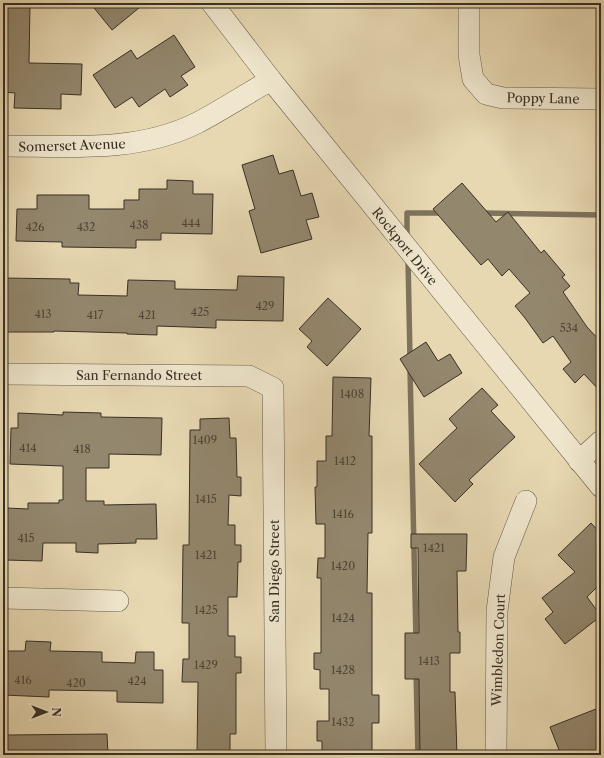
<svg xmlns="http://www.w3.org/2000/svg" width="604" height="758" viewBox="0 0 604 758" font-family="'Libre Caslon Text',serif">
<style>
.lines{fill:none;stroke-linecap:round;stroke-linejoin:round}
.stream{stroke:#7e735d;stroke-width:5.5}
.building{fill:#93876e;stroke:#383025}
.minor-casing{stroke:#645a48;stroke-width:22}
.minor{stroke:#efe6cd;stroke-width:21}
.labels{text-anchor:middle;stroke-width:3.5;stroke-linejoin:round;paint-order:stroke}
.number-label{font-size:11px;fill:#4f4637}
.street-label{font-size:13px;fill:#383025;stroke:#efe6cd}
</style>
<rect width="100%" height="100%" fill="#e7d8b2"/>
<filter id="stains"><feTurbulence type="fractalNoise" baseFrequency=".005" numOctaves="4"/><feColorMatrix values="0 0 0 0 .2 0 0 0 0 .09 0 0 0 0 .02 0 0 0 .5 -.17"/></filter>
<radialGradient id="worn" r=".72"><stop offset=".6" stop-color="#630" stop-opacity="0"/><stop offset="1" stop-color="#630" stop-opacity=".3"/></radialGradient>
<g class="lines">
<g class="stream">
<path d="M 483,213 L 601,215"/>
<path d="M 407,239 L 407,213 L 444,213"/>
<path d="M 408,259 L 410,359"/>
<path d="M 410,369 L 416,639"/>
<path d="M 416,671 L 418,755"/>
</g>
</g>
<g class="building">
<path d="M 3,3 L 30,3 L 29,63 L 82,64 L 81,95 L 61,94 L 61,109 L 14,108 L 15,93 L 3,92 Z"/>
<path d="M 90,3 L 145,3 L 112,30 Z"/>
<path d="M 174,35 L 195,67 L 181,76 L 188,85 L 170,97 L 165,89 L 139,107 L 132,97 L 115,108 L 93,75 L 131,50 L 137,59 Z"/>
<path d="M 273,155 L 279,174 L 293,170 L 301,196 L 312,193 L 319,217 L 306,220 L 312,239 L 261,253 L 249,211 L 255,209 L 242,165 Z"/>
<path d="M 167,180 L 193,181 L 193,194 L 213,194 L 212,234 L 161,233 L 161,240 L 136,240 L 136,248 L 62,247 L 62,242 L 16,241 L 17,209 L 37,209 L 37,195 L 89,195 L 89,209 L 124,209 L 124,200 L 139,200 L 139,189 L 167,189 Z"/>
<path d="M 462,183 L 496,222 L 508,212 L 541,253 L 544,250 L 565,275 L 562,277 L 570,286 L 563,292 L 587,327 L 601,342 L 601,392 L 584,374 L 575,383 L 563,369 L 571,362 L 553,336 L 543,343 L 525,318 L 515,306 L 530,293 L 509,269 L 502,276 L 488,259 L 481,265 L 433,209 Z"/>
<path d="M 238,276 L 284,277 L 283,321 L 216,320 L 216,328 L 157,326 L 157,335 L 127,334 L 127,333 L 54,331 L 54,332 L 3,332 L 3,278 L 70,279 L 70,283 L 79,283 L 78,295 L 127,296 L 128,280 L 175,281 L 175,289 L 237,290 Z"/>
<path d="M 328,298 L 361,329 L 327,366 L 307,347 L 312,341 L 299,329 Z"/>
<path d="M 426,342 L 438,361 L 450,354 L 462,373 L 424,397 L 400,359 Z"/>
<path d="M 333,377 L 371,378 L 369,436 L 372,436 L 372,533 L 368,533 L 367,593 L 372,593 L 372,695 L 379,695 L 379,723 L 372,723 L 372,755 L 322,755 L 322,741 L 317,741 L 317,721 L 329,721 L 329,689 L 320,689 L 320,670 L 314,669 L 314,653 L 321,653 L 321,578 L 317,578 L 318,558 L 325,558 L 325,524 L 316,524 L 315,487 L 317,487 L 317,461 L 326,461 L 326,436 L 332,436 Z"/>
<path d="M 482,388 L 498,405 L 491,411 L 515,437 L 469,480 L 473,484 L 455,502 L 419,464 L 457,428 L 449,419 Z"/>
<path d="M 63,412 L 101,413 L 101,417 L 162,418 L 161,455 L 109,454 L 109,468 L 86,468 L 86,501 L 104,501 L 104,505 L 156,504 L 157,539 L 136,539 L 136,543 L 98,544 L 98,553 L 76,552 L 76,543 L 43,543 L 42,561 L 5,560 L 6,508 L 28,509 L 28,503 L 59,503 L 59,500 L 63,500 L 63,466 L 10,464 L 11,428 L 18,428 L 18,413 L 63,415 Z"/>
<path d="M 229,418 L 230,438 L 236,438 L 237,477 L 241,477 L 241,496 L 229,495 L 228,525 L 235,525 L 235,545 L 241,545 L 241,562 L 238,562 L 237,597 L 228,597 L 228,636 L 235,636 L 235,657 L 241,657 L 241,673 L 236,673 L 236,734 L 230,734 L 230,755 L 197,755 L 198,682 L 182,682 L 183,659 L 189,659 L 189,623 L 182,623 L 183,545 L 189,545 L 190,430 L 200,430 L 200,419 Z"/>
<path d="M 591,523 L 601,534 L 601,583 L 587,597 L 601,616 L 565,644 L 545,619 L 553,612 L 542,598 L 575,572 L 558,555 Z"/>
<path d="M 411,534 L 467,534 L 466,571 L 457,571 L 458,632 L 460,632 L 460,653 L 450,653 L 450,692 L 455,692 L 457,755 L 420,755 L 419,679 L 405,679 L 405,633 L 419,633 L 418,548 L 411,548 Z"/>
<path d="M 26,641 L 51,642 L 50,651 L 102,652 L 102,662 L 135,663 L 136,652 L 154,652 L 154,670 L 163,670 L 163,703 L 117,702 L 117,691 L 49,690 L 49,697 L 3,695 L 4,651 L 25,651 Z"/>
<path d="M 601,707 L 601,753 L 595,755 L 561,755 L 550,727 Z"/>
<path d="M 107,734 L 108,755 L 8,755 L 7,735 Z"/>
</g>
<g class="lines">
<defs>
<g id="minor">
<path d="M 212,3 L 271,80 L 601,487"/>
<path d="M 469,3 L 469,55 L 473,79 L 486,94 L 503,98 L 601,99"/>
<path d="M 3,146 C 68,146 137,153 197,123 C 222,110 246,94 271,80"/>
<path d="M 3,374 L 249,376 L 273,388 L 276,755"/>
<path d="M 579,461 L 601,441"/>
<path d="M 3,598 L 118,601"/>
<path d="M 496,755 L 497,611 L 504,557 L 526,501"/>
</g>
</defs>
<use href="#minor" class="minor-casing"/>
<use href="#minor" class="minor"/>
</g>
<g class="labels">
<g class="number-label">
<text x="191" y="227">444</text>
<text x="139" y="229">438</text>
<text x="35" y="231">426</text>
<text x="86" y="231">432</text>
<text x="265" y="310">429</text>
<text x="200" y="316">425</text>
<text x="43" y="318">413</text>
<text x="95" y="319">417</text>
<text x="147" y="319">421</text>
<text x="569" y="332">534</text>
<text x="352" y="398">1408</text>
<text x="205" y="444">1409</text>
<text x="28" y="452">414</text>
<text x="82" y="453">418</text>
<text x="345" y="465">1412</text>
<text x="206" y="503">1415</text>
<text x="343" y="518">1416</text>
<text x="26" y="542">415</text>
<text x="434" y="552">1421</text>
<text x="206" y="559">1421</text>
<text x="343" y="570">1420</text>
<text x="206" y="614">1425</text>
<text x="343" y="622">1424</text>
<text x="429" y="665">1413</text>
<text x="206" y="669">1429</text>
<text x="343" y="674">1428</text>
<text x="23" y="684">416</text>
<text x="137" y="685">424</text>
<text x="76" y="687">420</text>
<text x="343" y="726">1432</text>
</g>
<g class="street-label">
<text transform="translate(543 98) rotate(1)" y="5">Poppy Lane</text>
<text transform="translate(72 145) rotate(-2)" y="5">Somerset Avenue</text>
<text transform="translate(405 246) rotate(51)" y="5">Rockport Drive</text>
<text x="139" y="380">San Fernando Street</text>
<text transform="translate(274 571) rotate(-90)" y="5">San Diego Street</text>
<text transform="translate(498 650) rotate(-88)" y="5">Wimbledon Court</text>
</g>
</g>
<rect width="604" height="758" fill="none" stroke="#e7d8b2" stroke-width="16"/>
<rect x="4" y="4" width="596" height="750" fill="none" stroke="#383025" stroke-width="2"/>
<rect x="8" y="8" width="588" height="742" fill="none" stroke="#383025"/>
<g transform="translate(46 712) rotate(90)" stroke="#efe6cd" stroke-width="3" paint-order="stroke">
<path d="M0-3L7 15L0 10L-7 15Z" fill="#383025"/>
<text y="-6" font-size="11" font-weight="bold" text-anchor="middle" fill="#383025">N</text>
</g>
<rect width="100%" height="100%" filter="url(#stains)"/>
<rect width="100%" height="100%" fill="url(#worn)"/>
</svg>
